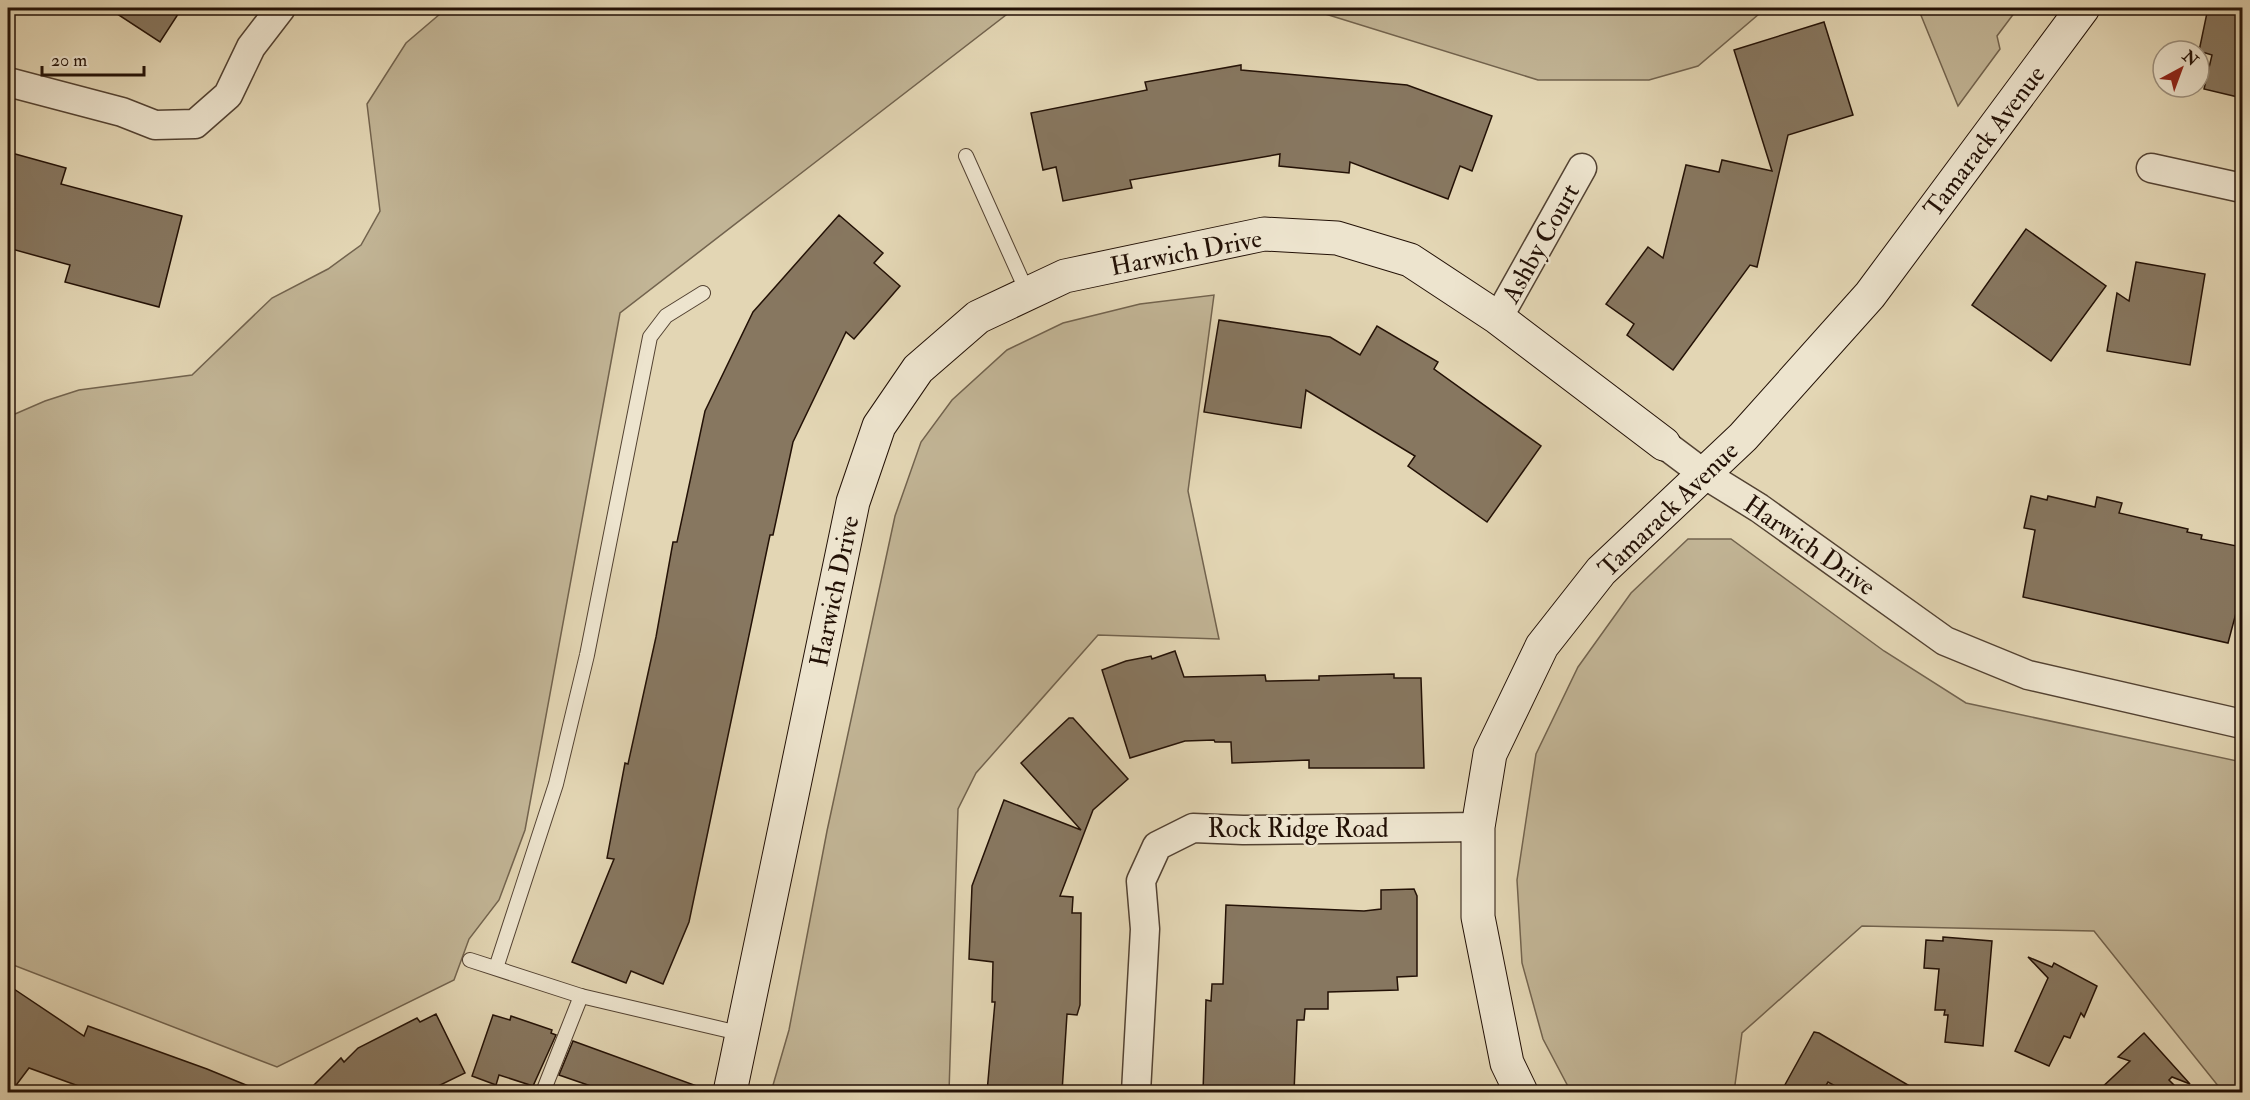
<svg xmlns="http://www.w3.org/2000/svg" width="2250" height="1100" viewBox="0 0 2250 1100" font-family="'IM FELL Double Pica',serif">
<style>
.green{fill:#c2b596;stroke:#72634e;stroke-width:1.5}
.building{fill:#877760;stroke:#231106;stroke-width:1.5}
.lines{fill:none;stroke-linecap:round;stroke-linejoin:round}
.lane-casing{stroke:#534232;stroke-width:16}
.street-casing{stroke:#534232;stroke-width:31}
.secondary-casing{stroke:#231106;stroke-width:35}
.lane{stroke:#ede4ce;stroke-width:14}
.street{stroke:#ede4ce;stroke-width:28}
.secondary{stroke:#ede4ce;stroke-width:33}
.labels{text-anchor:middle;stroke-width:5;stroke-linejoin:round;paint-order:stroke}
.street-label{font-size:26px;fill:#231106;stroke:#ede4ce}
</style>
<rect width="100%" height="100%" fill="#e3d6b4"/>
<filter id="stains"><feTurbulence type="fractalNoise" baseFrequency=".00333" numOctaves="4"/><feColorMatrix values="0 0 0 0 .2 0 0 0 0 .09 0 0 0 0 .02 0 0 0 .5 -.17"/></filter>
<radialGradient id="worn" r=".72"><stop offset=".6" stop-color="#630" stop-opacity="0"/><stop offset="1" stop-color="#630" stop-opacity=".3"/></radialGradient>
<g class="green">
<path d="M 447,8 L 1015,8 L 620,313 L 525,830 L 499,900 L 469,939 L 454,980 L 277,1067 L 8,963 L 8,417 L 45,401 L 79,390 L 192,375 L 272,298 L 328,269 L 361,245 L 380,211 L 367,104 L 406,43 Z"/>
<path d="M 1306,8 L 1766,8 L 1698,66 L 1649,80 L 1538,80 Z"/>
<path d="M 1918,8 L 2018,8 L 1997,36 L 2000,49 L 1958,106 Z"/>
<path d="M 1214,295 L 1188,491 L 1219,639 L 1098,635 L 976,773 L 958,809 L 949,1092 L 771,1092 L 789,1030 L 827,831 L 895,516 L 921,442 L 952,400 L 1007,350 L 1063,323 L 1140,304 Z"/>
<path d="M 1688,539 L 1731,539 L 1884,651 L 1966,703 L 2242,762 L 2242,1092 L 2223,1092 L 2094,931 L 1862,926 L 1742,1033 L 1734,1092 L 1571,1092 L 1543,1039 L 1522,963 L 1517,880 L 1536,754 L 1578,667 L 1631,593 Z"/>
</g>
<g class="building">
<path d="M 108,8 L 182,8 L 160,42 Z"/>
<path d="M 2208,8 L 2242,8 L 2242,98 L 2204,89 L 2212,55 L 2199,51 Z"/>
<path d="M 1824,22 L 1853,115 L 1788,135 L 1757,267 L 1750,265 L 1673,370 L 1627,335 L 1634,324 L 1606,304 L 1648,247 L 1663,258 L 1686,165 L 1719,172 L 1722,160 L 1772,171 L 1734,50 Z"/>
<path d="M 1241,65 L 1241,70 L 1407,85 L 1492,116 L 1472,171 L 1460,166 L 1448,199 L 1350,162 L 1349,173 L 1279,166 L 1280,154 L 1130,180 L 1132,188 L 1063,201 L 1056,167 L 1043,170 L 1031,113 L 1147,90 L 1145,82 Z"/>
<path d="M 8,152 L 66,168 L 61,184 L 182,216 L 159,307 L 65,282 L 70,265 L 8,248 Z"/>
<path d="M 839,215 L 883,253 L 874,263 L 900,286 L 854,339 L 846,332 L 793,442 L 773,535 L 770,535 L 689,922 L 663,984 L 631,971 L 626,983 L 572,962 L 614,859 L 607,858 L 625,763 L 628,764 L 656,637 L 673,542 L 677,542 L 705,411 L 753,312 Z"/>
<path d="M 2026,229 L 2106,286 L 2051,361 L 1972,305 Z"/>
<path d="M 2136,262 L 2205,274 L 2190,365 L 2107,351 L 2117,293 L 2129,301 Z"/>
<path d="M 1219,320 L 1330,337 L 1360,355 L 1377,326 L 1438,362 L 1434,369 L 1541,446 L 1487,522 L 1408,466 L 1415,456 L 1306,390 L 1301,428 L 1204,412 Z"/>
<path d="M 2031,496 L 2047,500 L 2048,496 L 2095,507 L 2097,497 L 2122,503 L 2119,513 L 2188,529 L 2187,532 L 2202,535 L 2201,539 L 2242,547 L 2242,614 L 2236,613 L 2228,643 L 2023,597 L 2035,530 L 2024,528 Z"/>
<path d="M 1175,651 L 1184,677 L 1265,675 L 1266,681 L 1319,680 L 1319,676 L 1394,674 L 1394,678 L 1421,678 L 1424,768 L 1309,768 L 1309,760 L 1232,763 L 1231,742 L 1215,742 L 1214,740 L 1185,741 L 1130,758 L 1102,670 L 1126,661 L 1151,656 L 1152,659 Z"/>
<path d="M 1069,718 L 1073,718 L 1128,779 L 1093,810 L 1060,896 L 1073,897 L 1072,913 L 1081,913 L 1080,1005 L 1077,1015 L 1067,1014 L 1062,1092 L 987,1092 L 995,1002 L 992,1002 L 993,962 L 969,959 L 972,886 L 1004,800 L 1081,830 L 1021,763 Z"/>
<path d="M 1414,889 L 1417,896 L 1417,976 L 1397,977 L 1398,990 L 1328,992 L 1328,1009 L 1305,1009 L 1304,1020 L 1297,1020 L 1294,1092 L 1203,1092 L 1206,1000 L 1211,1001 L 1212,984 L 1223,984 L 1226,905 L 1364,911 L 1381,909 L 1381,890 Z"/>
<path d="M 1943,937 L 1992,941 L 1983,1046 L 1945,1042 L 1948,1015 L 1944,1015 L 1945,1010 L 1935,1010 L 1939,969 L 1924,968 L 1926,940 L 1943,941 Z"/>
<path d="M 2028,957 L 2052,967 L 2054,963 L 2097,986 L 2084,1017 L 2081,1013 L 2070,1038 L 2064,1036 L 2049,1066 L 2015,1051 L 2048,978 Z"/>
<path d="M 8,985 L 84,1036 L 88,1026 L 207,1069 L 258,1090 L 257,1092 L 95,1092 L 29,1068 L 11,1092 L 8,1092 Z"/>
<path d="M 436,1014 L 465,1073 L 426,1092 L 307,1092 L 341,1058 L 344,1062 L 358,1048 L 417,1018 L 420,1022 Z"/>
<path d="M 493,1015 L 510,1020 L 511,1016 L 552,1030 L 551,1033 L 556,1035 L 533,1086 L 499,1075 L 496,1085 L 472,1076 Z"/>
<path d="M 1814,1032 L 1819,1033 L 1920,1092 L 1846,1092 L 1828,1082 L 1822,1092 L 1781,1092 Z"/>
<path d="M 2144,1033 L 2190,1084 L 2172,1077 L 2169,1080 L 2181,1092 L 2097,1092 L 2130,1061 L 2118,1057 Z"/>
<path d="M 573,1041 L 705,1089 L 705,1092 L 608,1092 L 559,1075 Z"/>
</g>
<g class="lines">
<defs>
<g id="lane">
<path d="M 966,156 L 1028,294"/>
<path d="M 470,960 L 581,996 L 743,1034"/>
<path d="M 496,968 L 556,784 L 587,655 L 650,337 L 666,316 L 703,293"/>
<path d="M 543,1092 L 581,996"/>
</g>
<g id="street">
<path d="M 8,82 L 122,112 L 155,125 L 195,124 L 228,95 L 251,47 L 281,8"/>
<path d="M 2151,168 L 2242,188"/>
<path d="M 1498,318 L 1582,168"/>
<path d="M 1664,444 L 1704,474 L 1759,508 L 1945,641 L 2028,675 L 2242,724"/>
<path d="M 1136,1092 L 1145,929 L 1141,881 L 1157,846 L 1193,828 L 1243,830 L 1478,827"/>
</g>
<g id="secondary">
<path d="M 730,1092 L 853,502 L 879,426 L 918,369 L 978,317 L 1065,276 L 1264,234 L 1337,238 L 1410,260 L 1498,318 L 1664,444"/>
<path d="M 1521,1092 L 1507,1063 L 1478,917 L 1478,827 L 1490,754 L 1542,646 L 1601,571 L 1743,437 L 1870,295 L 2083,8"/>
</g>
</defs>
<use href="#lane" class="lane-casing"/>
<use href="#street" class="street-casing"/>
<use href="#secondary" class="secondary-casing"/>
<use href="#lane" class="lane"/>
<use href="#street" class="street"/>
<use href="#secondary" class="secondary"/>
</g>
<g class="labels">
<g class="street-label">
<text transform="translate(1984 141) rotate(-53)" y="9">Tamarack Avenue</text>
<text transform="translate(1540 243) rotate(-61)" y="9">Ashby Court</text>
<text transform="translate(1186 252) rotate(-11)" y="9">Harwich Drive</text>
<text transform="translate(1668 509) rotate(-44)" y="9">Tamarack Avenue</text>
<text transform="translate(1810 545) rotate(35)" y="9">Harwich Drive</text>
<text transform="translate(834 591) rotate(-78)" y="9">Harwich Drive</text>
<text x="1298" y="837">Rock Ridge Road</text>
</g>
</g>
<rect width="2250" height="1100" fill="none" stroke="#e3d6b4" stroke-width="30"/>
<rect x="9" y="9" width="2232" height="1082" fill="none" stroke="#231106" stroke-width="3"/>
<rect x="15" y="15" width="2220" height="1070" fill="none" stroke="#231106" stroke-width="1.5"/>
<g transform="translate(2181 69) rotate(41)"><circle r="28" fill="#ede4ce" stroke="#9c907e" stroke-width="1.5"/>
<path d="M0-4.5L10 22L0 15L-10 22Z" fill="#8f2418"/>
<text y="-9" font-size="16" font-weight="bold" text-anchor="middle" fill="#231106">N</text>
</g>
<path d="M42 66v9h102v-9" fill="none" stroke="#231106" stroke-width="3"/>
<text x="51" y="66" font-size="18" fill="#231106" stroke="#ede4ce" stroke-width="4.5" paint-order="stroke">20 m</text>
<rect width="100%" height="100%" filter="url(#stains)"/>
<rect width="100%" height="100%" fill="url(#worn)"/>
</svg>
